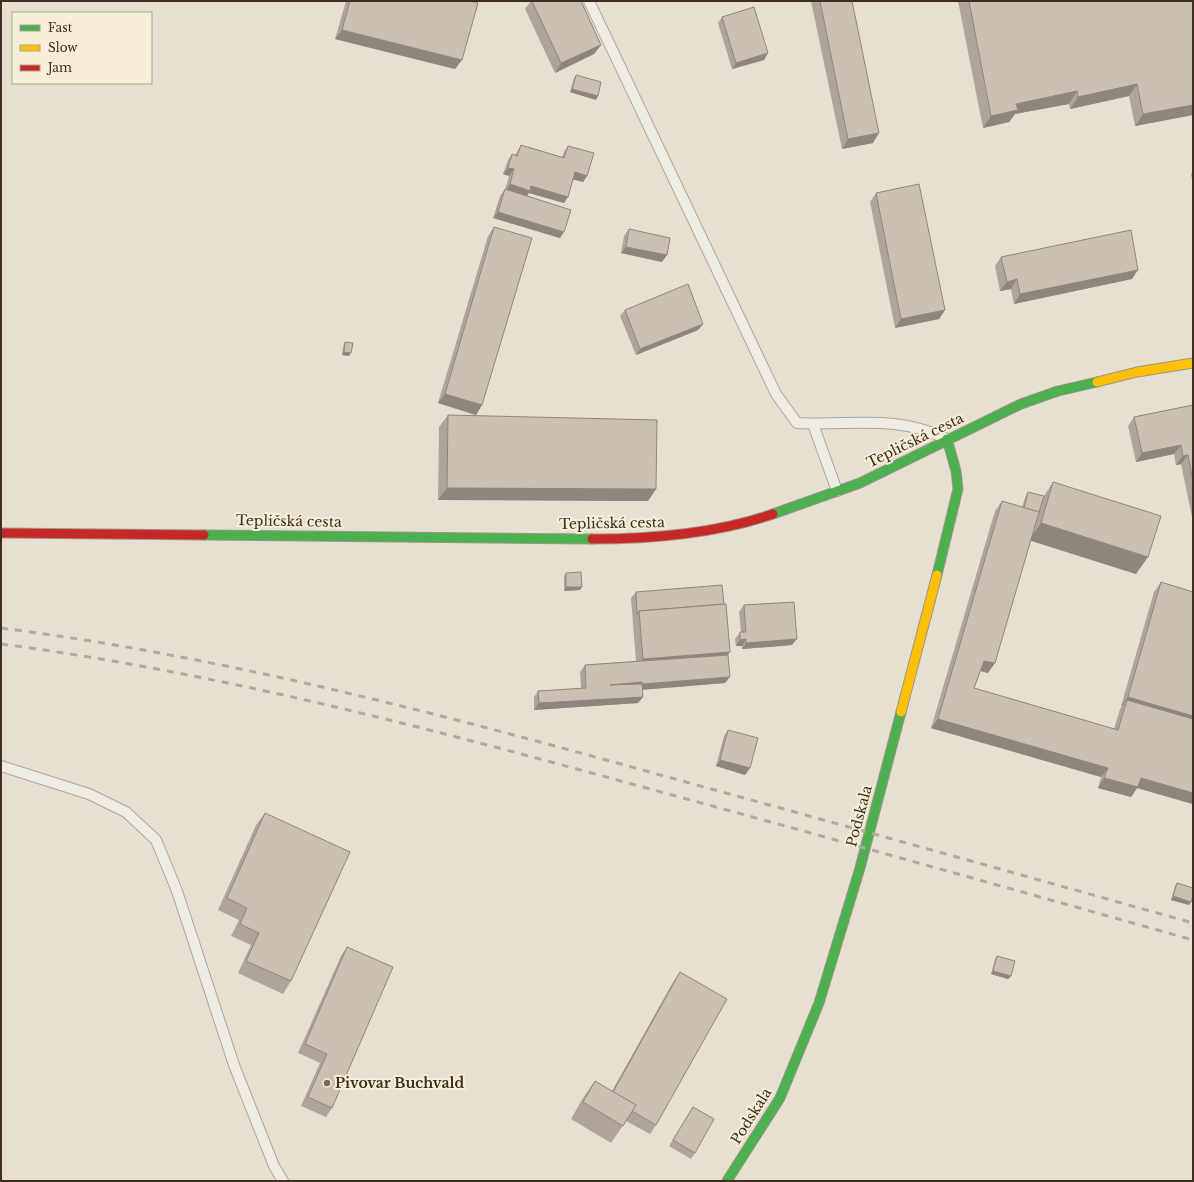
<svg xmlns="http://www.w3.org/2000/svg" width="1194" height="1182" viewBox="0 0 1194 1182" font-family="'Libre Baskerville',serif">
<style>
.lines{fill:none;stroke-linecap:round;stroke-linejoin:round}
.lane-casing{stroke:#ada599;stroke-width:12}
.fast-casing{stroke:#9c958a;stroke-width:11}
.slow-casing{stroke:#9c958a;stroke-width:11}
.jam-casing{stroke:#9c958a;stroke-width:11}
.lane{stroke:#efebe3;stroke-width:10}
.fast{stroke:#4caf50;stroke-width:9}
.slow{stroke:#ffc107;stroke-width:9}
.jam{stroke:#c62828;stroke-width:9}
.rail{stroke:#afaaa2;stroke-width:3;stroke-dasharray:7 7;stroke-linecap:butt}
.wall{fill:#afa499}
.shaded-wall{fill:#8e867d}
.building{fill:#cbbfb2;stroke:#8e867d}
.poi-dot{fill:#786c5e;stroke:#f7eed8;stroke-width:1.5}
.labels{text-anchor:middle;stroke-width:4;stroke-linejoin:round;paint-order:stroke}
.street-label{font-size:14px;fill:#3d2e20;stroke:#f7eed8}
.poi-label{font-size:14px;font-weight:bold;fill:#3d2e20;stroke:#f7eed8;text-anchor:start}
</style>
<rect width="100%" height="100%" fill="#e7e0d1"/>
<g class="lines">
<defs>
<g id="lane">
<path d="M 589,1 L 776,394 L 797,423 C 851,426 896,414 947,439"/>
<path d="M 813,424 L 837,491"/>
<path d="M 1,766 L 89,794 L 126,812 L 156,840 L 177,891 L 234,1065 L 274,1166 L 283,1181"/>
</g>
<g id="fast">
<path d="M 773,514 L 860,483 L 1021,404 L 1058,391 L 1097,382"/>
<path d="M 204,535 L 592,539"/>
<path d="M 937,575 L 958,489 L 956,471 L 947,439"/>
<path d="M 727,1181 L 780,1098 L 819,1003 L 860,868 L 901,712"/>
</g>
<g id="slow">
<path d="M 1097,382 L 1137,372 L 1193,363"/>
<path d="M 901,712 L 937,575"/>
</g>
<g id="jam">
<path d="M 1,533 L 204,535"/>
<path d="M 592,539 C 653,539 715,534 773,514"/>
</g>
</defs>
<use href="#lane" class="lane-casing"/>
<use href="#fast" class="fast-casing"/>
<use href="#slow" class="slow-casing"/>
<use href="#jam" class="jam-casing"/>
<use href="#lane" class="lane"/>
<use href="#fast" class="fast"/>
<use href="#slow" class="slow"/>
<use href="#jam" class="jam"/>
<g class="rail">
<path d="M 1,628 C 220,656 433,712 646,771 C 828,821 1011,872 1193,923"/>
<path d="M 1,644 C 214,672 421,726 628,783 C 816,834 1005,887 1193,940"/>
</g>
</g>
<g class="wall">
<path d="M 346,1 L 470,1 L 455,69 L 335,39 Z"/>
<path d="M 531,1 L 581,1 L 601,45 L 594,54 L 555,73 L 525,9 Z"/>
<path d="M 811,1 L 852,1 L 873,143 L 842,149 Z"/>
<path d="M 958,1 L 1193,1 L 1193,115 L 1135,126 L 1129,96 L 1070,109 L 1069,104 L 1015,114 L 1009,122 L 983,128 Z"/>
<path d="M 722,17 L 764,60 L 732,69 L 718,23 Z"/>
<path d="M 576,75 L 596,100 L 570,92 L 574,78 Z"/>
<path d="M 521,145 L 562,157 L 564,152 L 568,146 L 587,176 L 583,182 L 573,179 L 564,203 L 529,193 L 527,196 L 560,238 L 493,218 L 500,196 L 505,189 L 505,190 L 509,176 L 503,174 L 508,160 L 512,154 L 515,155 L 517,152 Z"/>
<path d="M 1193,171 L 1193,185 L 1191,174 Z"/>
<path d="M 876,193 L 945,310 L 939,319 L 895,328 L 870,202 Z"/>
<path d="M 494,227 L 476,415 L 438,403 L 488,236 Z"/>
<path d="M 629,229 L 662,262 L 621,253 L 624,236 Z"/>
<path d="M 1001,257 L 1132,279 L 1014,304 L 1011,289 L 1000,291 L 995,266 Z"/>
<path d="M 625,310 L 703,324 L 698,330 L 636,355 L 620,316 Z"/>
<path d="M 345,342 L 349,356 L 342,355 L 343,346 Z"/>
<path d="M 1193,405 L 1193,516 L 1192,517 L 1181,464 L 1176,465 L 1174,454 L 1136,462 L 1128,426 L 1134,417 Z"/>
<path d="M 448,415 L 656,489 L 648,501 L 438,500 L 439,427 Z"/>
<path d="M 1053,482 L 1136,574 L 1031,541 L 988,673 L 980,671 L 974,688 L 1114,729 L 1120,709 L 1122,706 L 1121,706 L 1154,592 L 1161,582 L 1193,592 L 1193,804 L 1137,788 L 1131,797 L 1098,788 L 1101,777 L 931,728 L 995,511 L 1002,501 L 1022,507 L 1026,495 L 1028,492 L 1044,496 Z"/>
<path d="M 566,573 L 582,587 L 580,590 L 564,591 L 564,576 Z"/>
<path d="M 636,592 L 728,655 L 725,683 L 642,690 L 643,697 L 638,703 L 534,710 L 534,697 L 538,691 L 581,688 L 580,672 L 585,665 L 636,661 L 631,598 Z"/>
<path d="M 744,605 L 792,645 L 742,649 L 742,646 L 736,646 L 735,639 L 740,632 L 741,632 L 739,612 Z"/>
<path d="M 728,730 L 750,768 L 745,775 L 716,766 L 724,736 Z"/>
<path d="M 265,813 L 291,981 L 283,994 L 238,973 L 251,945 L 231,936 L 239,920 L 218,910 L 256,825 Z"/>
<path d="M 1177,883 L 1189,905 L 1171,900 L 1175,886 Z"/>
<path d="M 347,947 L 332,1108 L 326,1117 L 301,1106 L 320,1063 L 298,1053 L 341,956 Z"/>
<path d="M 997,956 L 1011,976 L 1008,979 L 991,974 L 995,959 Z"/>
<path d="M 680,972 L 656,1125 L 650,1134 L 626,1121 L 611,1143 L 571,1119 L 583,1098 L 595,1081 L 612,1091 L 673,982 Z"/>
<path d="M 693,1107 L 695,1153 L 691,1159 L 669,1146 L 689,1113 Z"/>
</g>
<g class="shaded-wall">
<path d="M 342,30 L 462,60 L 455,69 L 335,39 Z"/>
<path d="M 601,45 L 594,54 L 555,73 L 561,63 Z"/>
<path d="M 768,53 L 764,60 L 732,69 L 736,63 Z"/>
<path d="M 1137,84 L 1129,96 L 1070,109 L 1078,97 Z"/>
<path d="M 572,89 L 598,96 L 596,100 L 570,92 Z"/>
<path d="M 1077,91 L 1069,104 L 1015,114 L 1009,122 L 983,128 L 991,116 L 1016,104 Z"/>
<path d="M 1193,105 L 1193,115 L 1135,126 L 1143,114 Z"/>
<path d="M 879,133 L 873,143 L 842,149 L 848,139 Z"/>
<path d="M 508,168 L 514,169 L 509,176 L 503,174 Z"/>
<path d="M 575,172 L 587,176 L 583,182 L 571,179 Z"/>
<path d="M 510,184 L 531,186 L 568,197 L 564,203 L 529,193 L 526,197 L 505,191 Z"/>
<path d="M 498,212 L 564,232 L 560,238 L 493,218 Z"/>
<path d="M 626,247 L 667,255 L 662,262 L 621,253 Z"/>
<path d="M 1138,270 L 1132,279 L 1014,304 L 1020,294 Z"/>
<path d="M 1017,279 L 1011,289 L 1000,291 L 1007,282 Z"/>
<path d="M 945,310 L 939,319 L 895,328 L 901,319 Z"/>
<path d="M 703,324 L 698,330 L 636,355 L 640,349 Z"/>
<path d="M 344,352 L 351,353 L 349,356 L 342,355 Z"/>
<path d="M 445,394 L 482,405 L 476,415 L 438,403 Z"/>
<path d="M 1181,445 L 1174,454 L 1136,462 L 1142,453 Z"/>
<path d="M 1188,455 L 1181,464 L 1176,465 L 1183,456 Z"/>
<path d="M 447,488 L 656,489 L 648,501 L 438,500 Z"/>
<path d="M 1041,523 L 1148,557 L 1136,574 L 1029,540 Z"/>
<path d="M 566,587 L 582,587 L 580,590 L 564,591 Z"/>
<path d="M 746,639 L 742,646 L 736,646 L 740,640 Z"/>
<path d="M 797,639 L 792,645 L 742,649 L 746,643 Z"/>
<path d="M 730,652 L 724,661 L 637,668 L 643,659 Z"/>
<path d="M 984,661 L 995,663 L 988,673 L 977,670 Z"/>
<path d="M 730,677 L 725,683 L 638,690 L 643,684 Z"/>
<path d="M 642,682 L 638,688 L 610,685 Z"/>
<path d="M 643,697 L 638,703 L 534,710 L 539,703 Z"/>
<path d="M 1128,697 L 1193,716 L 1193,725 L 1127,700 L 1122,706 L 1121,706 Z"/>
<path d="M 938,719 L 1108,768 L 1101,777 L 931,728 Z"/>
<path d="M 720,760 L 750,768 L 745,775 L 716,766 Z"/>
<path d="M 1104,778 L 1141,778 L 1193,793 L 1193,804 L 1137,788 L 1131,797 L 1098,788 Z"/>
<path d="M 1173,896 L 1191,902 L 1189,905 L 1171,900 Z"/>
<path d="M 993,971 L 1011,976 L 1008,979 L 991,974 Z"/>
</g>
<g class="building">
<path d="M 350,1 L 470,1 L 478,3 L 462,60 L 342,30 Z"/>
<path d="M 532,1 L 581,1 L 601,45 L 561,63 Z"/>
<path d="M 820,1 L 852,1 L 879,133 L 848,139 Z"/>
<path d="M 969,1 L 1193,1 L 1193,105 L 1143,114 L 1137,84 L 1078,97 L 1077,91 L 1016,104 L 1018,110 L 991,116 Z"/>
<path d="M 754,7 L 768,53 L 736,63 L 722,17 Z"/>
<path d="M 576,75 L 601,82 L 598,96 L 572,89 Z"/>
<path d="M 521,145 L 564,158 L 568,146 L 594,153 L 587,176 L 575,172 L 568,197 L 531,186 L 530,191 L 510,184 L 514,169 L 508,168 L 512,154 L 517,156 Z"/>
<path d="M 919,184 L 945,310 L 901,319 L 876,193 Z"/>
<path d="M 505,189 L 571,210 L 564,232 L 498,212 Z"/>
<path d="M 494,227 L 532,238 L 482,405 L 445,394 Z"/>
<path d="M 629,229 L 670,238 L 667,255 L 626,247 Z"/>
<path d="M 1131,230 L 1138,270 L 1020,294 L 1017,279 L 1007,282 L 1001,257 Z"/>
<path d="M 688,284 L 703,324 L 640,349 L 625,310 Z"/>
<path d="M 345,342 L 353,343 L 351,353 L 344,352 Z"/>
<path d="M 1193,405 L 1193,481 L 1188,455 L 1183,456 L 1181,445 L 1142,453 L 1134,417 Z"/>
<path d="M 448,415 L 657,420 L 656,489 L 447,488 Z"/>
<path d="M 1053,482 L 1161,516 L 1148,557 L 1041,523 Z"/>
<path d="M 1028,492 L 1044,496 L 1039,512 L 1024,508 Z"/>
<path d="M 1002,501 L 1039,512 L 995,663 L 984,661 L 974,688 L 1118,730 L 1127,700 L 1193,719 L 1193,793 L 1141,778 L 1138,787 L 1104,778 L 1108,768 L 938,719 Z"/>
<path d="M 581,572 L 582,587 L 566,587 L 566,573 Z"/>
<path d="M 1161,582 L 1193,592 L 1193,716 L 1128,697 Z"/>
<path d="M 722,585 L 724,604 L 639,611 L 637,614 L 636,592 Z"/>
<path d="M 794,602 L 797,639 L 746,643 L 746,639 L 740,640 L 740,632 L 746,632 L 744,605 Z"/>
<path d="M 726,604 L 730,652 L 643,659 L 639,611 Z"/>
<path d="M 728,655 L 730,677 L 643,684 L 642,682 L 610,685 L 642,684 L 643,697 L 539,703 L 538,691 L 586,688 L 585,665 Z"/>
<path d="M 728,730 L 758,738 L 750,768 L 720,760 Z"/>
<path d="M 265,813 L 350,852 L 291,981 L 246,961 L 259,933 L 240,924 L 247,908 L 227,898 Z"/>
<path d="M 1177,883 L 1193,888 L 1193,896 L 1191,902 L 1173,896 Z"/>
<path d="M 347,947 L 393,967 L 332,1108 L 308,1097 L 327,1054 L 305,1044 Z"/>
<path d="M 997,956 L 1015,961 L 1011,976 L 993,971 Z"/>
<path d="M 680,972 L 727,999 L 656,1125 L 632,1111 L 636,1105 L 613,1092 Z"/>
<path d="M 595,1081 L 636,1105 L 623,1126 L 583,1102 Z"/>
<path d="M 693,1107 L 714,1119 L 695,1153 L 673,1140 Z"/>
</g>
<circle class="poi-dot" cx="327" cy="1083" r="4"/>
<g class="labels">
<g class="street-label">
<text transform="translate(915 440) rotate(-26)" y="5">Tepličská cesta</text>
<text transform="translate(289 521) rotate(1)" y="5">Tepličská cesta</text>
<text transform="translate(612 523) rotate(-1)" y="5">Tepličská cesta</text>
<text transform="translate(859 816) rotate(-75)" y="5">Podskala</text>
<text transform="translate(751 1116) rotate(-58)" y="5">Podskala</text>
</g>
<g class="poi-label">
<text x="335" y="1088">Pivovar Buchvald</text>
</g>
</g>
<rect width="1194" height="1182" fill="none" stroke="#3d2e20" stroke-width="4"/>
<rect x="12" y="12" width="140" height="72" fill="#f7eed8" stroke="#ada18e"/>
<rect x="20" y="25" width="20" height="6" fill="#4caf50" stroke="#ada18e"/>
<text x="48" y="32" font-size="12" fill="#3d2e20">Fast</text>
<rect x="20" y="45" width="20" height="6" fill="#ffc107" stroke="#ada18e"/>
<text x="48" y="52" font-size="12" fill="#3d2e20">Slow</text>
<rect x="20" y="65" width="20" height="6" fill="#c62828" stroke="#ada18e"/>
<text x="48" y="72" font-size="12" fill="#3d2e20">Jam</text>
</svg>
